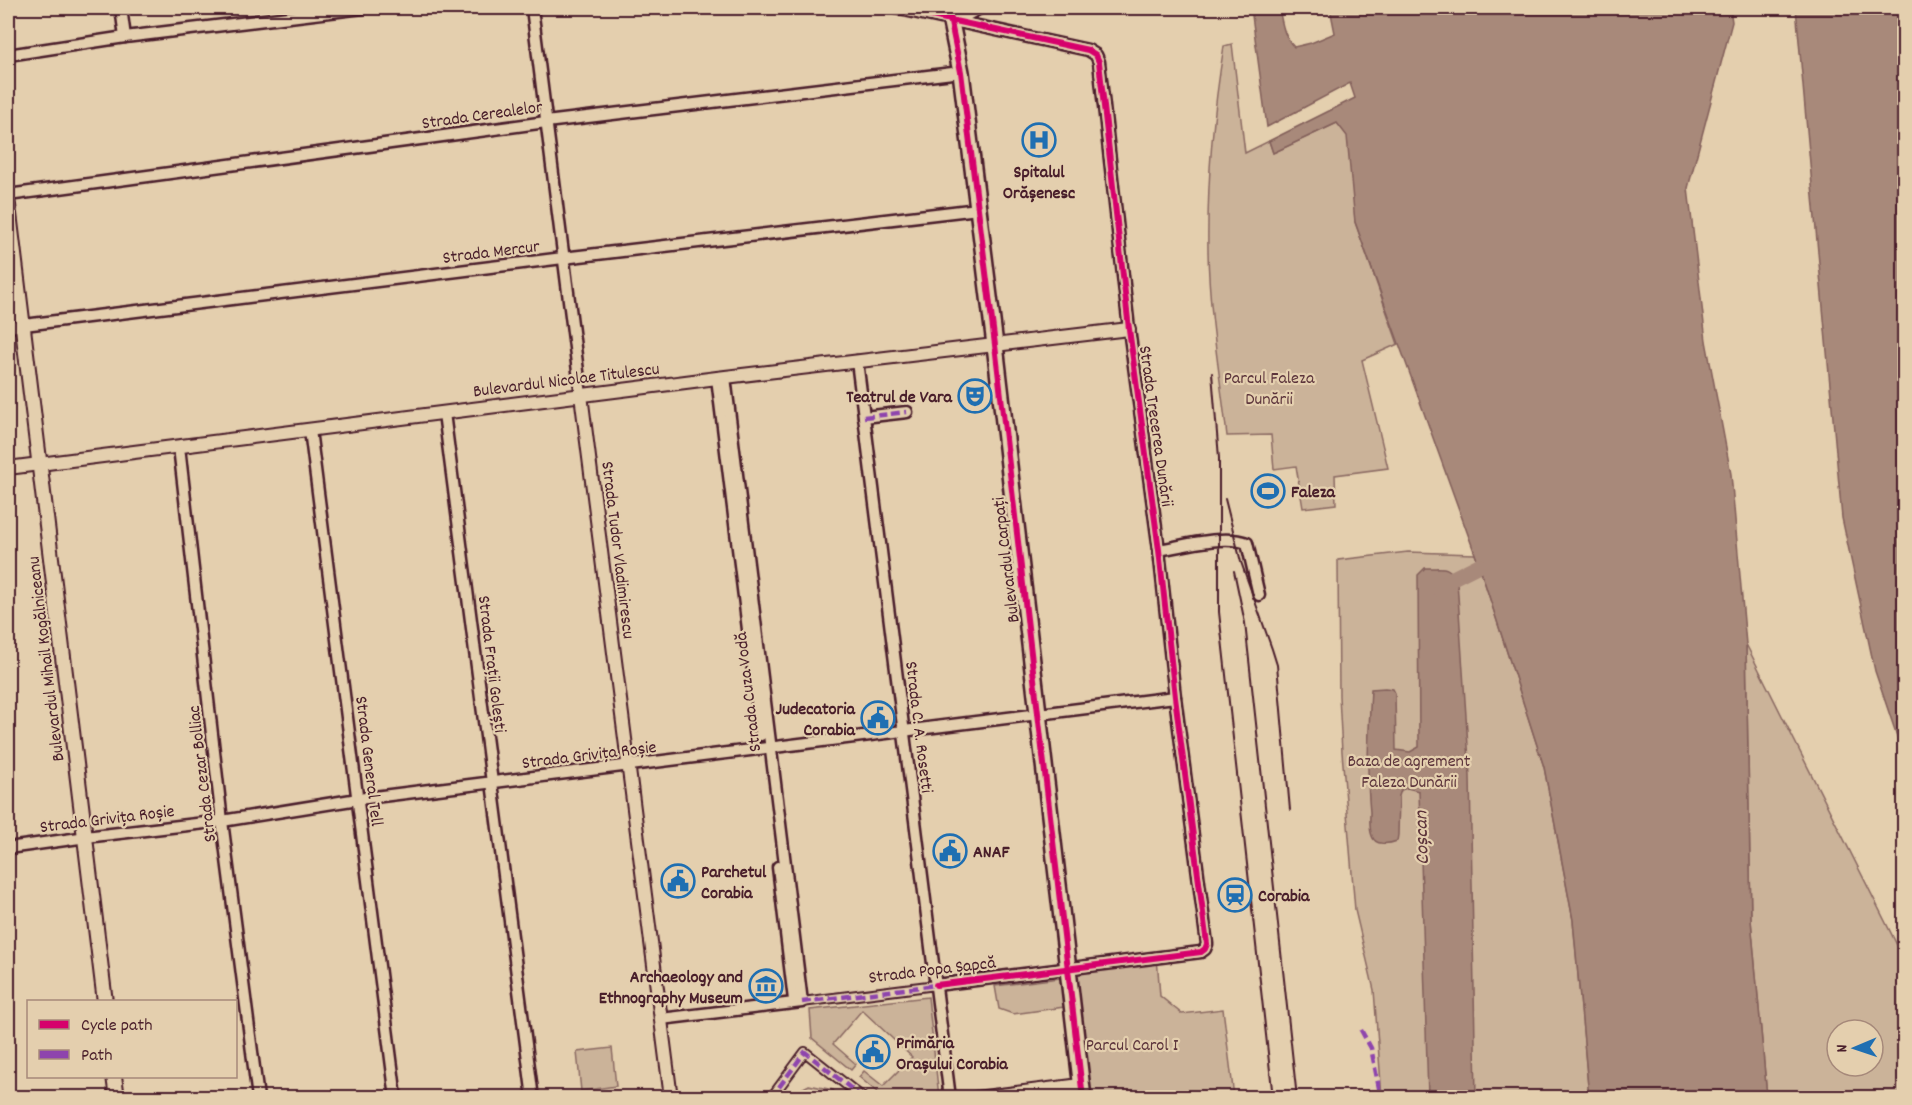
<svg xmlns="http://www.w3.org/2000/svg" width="1912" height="1105" viewBox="0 0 1912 1105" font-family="Dekko,sans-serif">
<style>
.green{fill:#cbb399;stroke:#8a6962;stroke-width:1.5;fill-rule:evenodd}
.water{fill:#a8897a;stroke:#825f5a;stroke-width:1.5}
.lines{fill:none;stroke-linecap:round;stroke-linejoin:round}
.river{stroke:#a8897a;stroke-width:15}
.pedestrian-casing{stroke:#4a1f2b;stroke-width:12}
.minor-casing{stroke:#4a1f2b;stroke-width:15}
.tertiary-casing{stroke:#4a1f2b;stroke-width:16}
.secondary-casing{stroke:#4a1f2b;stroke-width:18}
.primary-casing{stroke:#4a1f2b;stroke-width:20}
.pedestrian{stroke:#e4cfae;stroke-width:8}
.minor{stroke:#e4cfae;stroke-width:10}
.tertiary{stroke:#e4cfae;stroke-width:12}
.secondary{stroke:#e4cfae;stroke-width:14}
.primary{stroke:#e4cfae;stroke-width:15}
.rail{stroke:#4a1f2b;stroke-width:2}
.quiet{stroke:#8e44ad;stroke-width:4.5;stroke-dasharray:9 4.5;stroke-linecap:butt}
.cycleway-casing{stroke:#e4cfae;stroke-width:10}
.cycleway{stroke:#d6006c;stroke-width:6}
.labels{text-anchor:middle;stroke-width:4.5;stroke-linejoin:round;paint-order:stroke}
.street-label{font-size:18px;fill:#4a1f2b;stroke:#e4cfae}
.poi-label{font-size:18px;font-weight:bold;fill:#4a1f2b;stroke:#e4cfae;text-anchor:start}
.park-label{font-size:18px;fill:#5d353c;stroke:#e4cfae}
.water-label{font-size:20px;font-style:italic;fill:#5d343b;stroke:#e4cfae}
</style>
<rect width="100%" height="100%" fill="#e4cfae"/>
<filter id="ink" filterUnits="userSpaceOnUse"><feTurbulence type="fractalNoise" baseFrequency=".0167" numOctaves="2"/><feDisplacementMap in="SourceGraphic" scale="12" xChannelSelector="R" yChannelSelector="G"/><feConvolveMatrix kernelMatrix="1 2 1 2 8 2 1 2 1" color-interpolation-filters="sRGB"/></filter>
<g filter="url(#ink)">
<g class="green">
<path d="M 1232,44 L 1245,153 L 1269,141 L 1273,153 L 1337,123 L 1351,138 L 1355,222 L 1398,344 L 1362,360 L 1388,468 L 1335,475 L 1336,504 L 1303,508 L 1296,466 L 1274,469 L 1271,435 L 1227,436 C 1220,375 1209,313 1208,251 C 1207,183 1213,113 1224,46 Z"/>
<path d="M 1408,552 L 1475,554 L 1479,565 L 1544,767 L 1573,920 L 1589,1097 L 1382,1097 L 1374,990 L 1355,910 L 1342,752 L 1339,696 L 1338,560 Z"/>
<path d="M 1746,644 L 1904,959 L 1904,1097 L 1767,1097 L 1751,920 ZM 1837,1030 L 1873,1030 L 1873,1066 L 1837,1066 Z"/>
<path d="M 1157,957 L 1160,996 L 1182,1014 L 1223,1009 L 1234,1097 L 1083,1097 L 1068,969 Z"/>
<path d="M 1060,978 L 1064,1007 L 1013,1014 L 999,1009 L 995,986 Z"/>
<path d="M 928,997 L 939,1097 L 883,1097 L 859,1077 L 864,1071 L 883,1086 L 912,1057 L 862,1010 L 833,1044 L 856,1064 L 851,1070 L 812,1038 L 810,1010 Z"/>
<path d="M 612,1048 L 616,1086 L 581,1091 L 577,1052 Z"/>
<path d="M 809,1085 L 833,1090 L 837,1097 L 786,1097 Z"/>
</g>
<g class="water">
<path d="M 1251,8 L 1279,8 C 1282,22 1283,36 1294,47 L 1311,43 L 1335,33 L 1330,8 L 1730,8 L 1732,22 L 1688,188 L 1706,341 L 1731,474 L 1746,644 L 1751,920 L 1767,1097 L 1589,1097 L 1573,920 L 1544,767 L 1479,565 L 1355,222 L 1347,136 L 1337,123 L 1273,153 L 1269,141 L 1355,98 L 1350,83 L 1267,127 Z"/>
<path d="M 1796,8 L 1904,8 L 1904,757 L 1875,671 L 1842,518 Z"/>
<path d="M 1272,482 L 1273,500 L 1264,500 L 1263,483 Z"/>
<path d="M 1425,568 C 1442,569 1448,563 1457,581 L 1470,776 L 1476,1097 L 1428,1097 L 1419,791 L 1407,788 L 1401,790 L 1399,796 L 1398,835 L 1397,841 C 1389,844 1375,846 1372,836 C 1369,829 1370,820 1370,812 C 1366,772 1369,730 1371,689 L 1385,688 L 1393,689 L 1395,693 L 1396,750 L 1410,752 L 1419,747 L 1418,575 Z"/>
</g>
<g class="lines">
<path class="river" d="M 1440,590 L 1447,581 L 1479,565"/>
<defs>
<g id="pedestrian">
<path d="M 802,1002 L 936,985"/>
<path d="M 771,1098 L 805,1052 L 863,1098"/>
</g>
<g id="minor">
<path d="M 121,8 L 125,37"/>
<path d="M 532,8 L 581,395"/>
<path d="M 895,8 L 1088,50 L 1096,55 L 1099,62 L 1129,329 L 1159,550 L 1175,697 L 1207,944 L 1205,949 L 1201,952 L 936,985"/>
<path d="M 952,20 L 967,15 L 980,8"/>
<path d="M 8,55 L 125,37 L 363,8"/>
<path d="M 8,195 L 546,122 L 961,72"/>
<path d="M 8,327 L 563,258 L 978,209"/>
<path d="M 857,361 L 950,1098"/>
<path d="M 717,378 L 761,735"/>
<path d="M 444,413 L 533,1098"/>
<path d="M 864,417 L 907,412"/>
<path d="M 310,430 L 396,1098"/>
<path d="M 179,447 L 222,821 L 258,1098"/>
<path d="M 1159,550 C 1182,546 1225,534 1247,543 L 1259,595"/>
<path d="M 8,848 L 94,836 L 222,821 L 358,799 L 1175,697"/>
<path d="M 778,867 L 794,1000"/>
<path d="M 661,1019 L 802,1002 L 725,377"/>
</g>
<g id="tertiary">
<path d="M 581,395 L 671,1098"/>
<path d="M 8,468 L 717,378 L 1129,329"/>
<path d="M 976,1098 L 1081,1085"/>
</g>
<g id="secondary">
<path d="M 8,205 L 105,1002"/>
<path d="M 114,1076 L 117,1098"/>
</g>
<path id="primary" d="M 948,8 L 961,72 L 995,345 L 1083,1098"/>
</defs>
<use href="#pedestrian" class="pedestrian-casing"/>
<use href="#minor" class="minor-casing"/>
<use href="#tertiary" class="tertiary-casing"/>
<use href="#secondary" class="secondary-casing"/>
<use href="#primary" class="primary-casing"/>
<use href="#pedestrian" class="pedestrian"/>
<use href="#minor" class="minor"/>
<use href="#tertiary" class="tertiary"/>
<use href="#secondary" class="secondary"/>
<use href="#primary" class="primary"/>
<g class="rail">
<path d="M 1212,373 L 1219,458 L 1219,612 L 1273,1098"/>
<path d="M 1225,499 L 1241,562 L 1272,649 L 1277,665 L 1290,810"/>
<path d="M 1234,571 L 1245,623 L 1297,1098"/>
</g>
<g class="quiet">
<path d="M 864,417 L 907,412"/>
<path d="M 802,1002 L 936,985"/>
<path d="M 1361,1030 L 1371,1048 L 1381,1098"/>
<path d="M 771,1098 L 805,1052 L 863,1098"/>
</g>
<defs>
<g id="cycleway">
<path d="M 895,8 L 1088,50 L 1096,55 L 1099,62 L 1129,329 L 1159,550 L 1175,697 L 1207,944 L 1205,949 L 1201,952 L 936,985"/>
<path d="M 948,8 L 961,72 L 995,345 L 1083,1098"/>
</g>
</defs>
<use href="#cycleway" class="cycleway-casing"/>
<use href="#cycleway" class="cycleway"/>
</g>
</g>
<defs>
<symbol id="hospital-ring" viewBox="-11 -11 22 22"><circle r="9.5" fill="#e4cfae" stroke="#1f6fb2" stroke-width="1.5"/><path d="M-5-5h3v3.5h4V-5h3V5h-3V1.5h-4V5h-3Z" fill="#1f6fb2"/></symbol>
<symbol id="theatre-ring" viewBox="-11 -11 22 22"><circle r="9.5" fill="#e4cfae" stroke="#1f6fb2" stroke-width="1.5"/><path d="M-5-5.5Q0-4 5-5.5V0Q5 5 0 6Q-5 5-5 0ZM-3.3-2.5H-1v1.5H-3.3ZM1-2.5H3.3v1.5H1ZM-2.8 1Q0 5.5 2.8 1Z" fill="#1f6fb2"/></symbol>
<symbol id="stadium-ring" viewBox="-11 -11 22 22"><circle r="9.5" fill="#e4cfae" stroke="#1f6fb2" stroke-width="1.5"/><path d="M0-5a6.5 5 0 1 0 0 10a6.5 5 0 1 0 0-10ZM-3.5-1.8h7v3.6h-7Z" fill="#1f6fb2"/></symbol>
<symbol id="civic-ring" viewBox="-11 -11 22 22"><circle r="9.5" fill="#e4cfae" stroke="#1f6fb2" stroke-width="1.5"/><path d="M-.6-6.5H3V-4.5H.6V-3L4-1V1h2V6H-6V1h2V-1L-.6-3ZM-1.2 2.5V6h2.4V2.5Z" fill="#1f6fb2"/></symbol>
<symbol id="station-ring" viewBox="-11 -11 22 22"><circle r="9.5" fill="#e4cfae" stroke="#1f6fb2" stroke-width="1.5"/><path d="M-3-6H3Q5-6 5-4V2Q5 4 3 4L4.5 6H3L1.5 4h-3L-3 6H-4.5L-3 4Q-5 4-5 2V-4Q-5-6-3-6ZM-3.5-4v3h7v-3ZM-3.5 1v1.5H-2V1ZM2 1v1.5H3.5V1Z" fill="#1f6fb2"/></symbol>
<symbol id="museum-ring" viewBox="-11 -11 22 22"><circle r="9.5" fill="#e4cfae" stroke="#1f6fb2" stroke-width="1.5"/><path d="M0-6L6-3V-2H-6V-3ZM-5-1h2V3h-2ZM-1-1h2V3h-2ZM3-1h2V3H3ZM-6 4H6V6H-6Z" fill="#1f6fb2"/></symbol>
</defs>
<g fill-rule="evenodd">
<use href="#hospital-ring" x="1020" y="121" width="38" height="38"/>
<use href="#theatre-ring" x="956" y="377" width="38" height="38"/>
<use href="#stadium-ring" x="1249" y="472" width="38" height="38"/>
<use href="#civic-ring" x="859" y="699" width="38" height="38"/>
<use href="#civic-ring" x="931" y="832" width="38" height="38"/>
<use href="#civic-ring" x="659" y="862" width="38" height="38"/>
<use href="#station-ring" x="1216" y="876" width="38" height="38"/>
<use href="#museum-ring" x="747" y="967" width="38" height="38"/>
<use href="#civic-ring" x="854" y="1033" width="38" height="38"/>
</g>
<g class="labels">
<g class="street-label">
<text transform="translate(482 114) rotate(-8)" y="6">Strada Cerealelor</text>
<text transform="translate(491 251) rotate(-7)" y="6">Strada Mercur</text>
<text transform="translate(566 379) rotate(-7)" y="6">Bulevardul Nicolae Titulescu</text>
<text transform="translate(1157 426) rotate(82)" y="6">Strada Trecerea Dunării</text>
<text transform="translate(619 550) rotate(83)" y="6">Strada Tudor Vladimirescu</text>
<text transform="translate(1005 560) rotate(-97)" y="6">Bulevardul Carpați</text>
<text transform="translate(45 659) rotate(-97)" y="6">Bulevardul Mihail Kogălniceanu</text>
<text transform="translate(493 664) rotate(83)" y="6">Strada Frații Golești</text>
<text transform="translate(747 692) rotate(-97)" y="6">Strada Cuza Vodă</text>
<text transform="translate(920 727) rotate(83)" y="6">Strada C. A. Rosetti</text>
<text transform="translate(589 754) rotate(-7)" y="6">Strada Grivița Roșie</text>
<text transform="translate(370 761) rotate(83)" y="6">Strada General Tell</text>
<text transform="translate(201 774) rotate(-97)" y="6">Strada Cezar Bolliac</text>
<text transform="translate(107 818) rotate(-7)" y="6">Strada Grivița Roșie</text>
<text transform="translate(932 969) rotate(-7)" y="6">Strada Popa Șapcă</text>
</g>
<g class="poi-label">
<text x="1039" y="177" text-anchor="middle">Spitalul<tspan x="1039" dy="21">Orășenesc</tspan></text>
<text x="952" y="402" text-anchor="end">Teatrul de Vara</text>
<text x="1291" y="497">Faleza</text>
<text x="855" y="714" text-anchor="end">Judecatoria<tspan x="855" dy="21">Corabia</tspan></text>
<text x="973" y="857">ANAF</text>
<text x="701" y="877">Parchetul<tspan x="701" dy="21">Corabia</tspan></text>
<text x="1258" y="901">Corabia</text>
<text x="743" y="982" text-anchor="end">Archaeology and<tspan x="743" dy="21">Ethnography Museum</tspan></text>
<text x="896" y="1048">Primăria<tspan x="896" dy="21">Orașului Corabia</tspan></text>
</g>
<g class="park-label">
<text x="1269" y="383">Parcul Faleza<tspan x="1269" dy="21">Dunării</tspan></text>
<text x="1409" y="766">Baza de agrement<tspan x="1409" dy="21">Faleza Dunării</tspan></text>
<text x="1132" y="1050">Parcul Carol I</text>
</g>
<g class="water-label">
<text transform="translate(1420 838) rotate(-92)" y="7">Coșcan</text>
</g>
</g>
<rect width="1912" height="1105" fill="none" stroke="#e4cfae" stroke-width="30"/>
<rect x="15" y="15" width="1882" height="1075" fill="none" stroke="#4a1f2b" stroke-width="2" filter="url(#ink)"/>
<rect x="27" y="1000" width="210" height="78" fill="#e4cfae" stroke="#a6897a" stroke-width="1.5"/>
<rect x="39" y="1020" width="30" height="9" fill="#d6006c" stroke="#a6897a" stroke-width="1.5"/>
<text x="81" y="1030" font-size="18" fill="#4a1f2b">Cycle path</text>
<rect x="39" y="1050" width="30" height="9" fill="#8e44ad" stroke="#a6897a" stroke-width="1.5"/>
<text x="81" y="1060" font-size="18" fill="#4a1f2b">Path</text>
<g transform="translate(1855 1048) rotate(268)"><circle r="28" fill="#e4cfae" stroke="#a6897a" stroke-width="1.5"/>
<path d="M0-4.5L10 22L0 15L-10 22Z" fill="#1f6fb2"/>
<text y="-9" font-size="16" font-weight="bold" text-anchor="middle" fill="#4a1f2b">N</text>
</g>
</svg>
